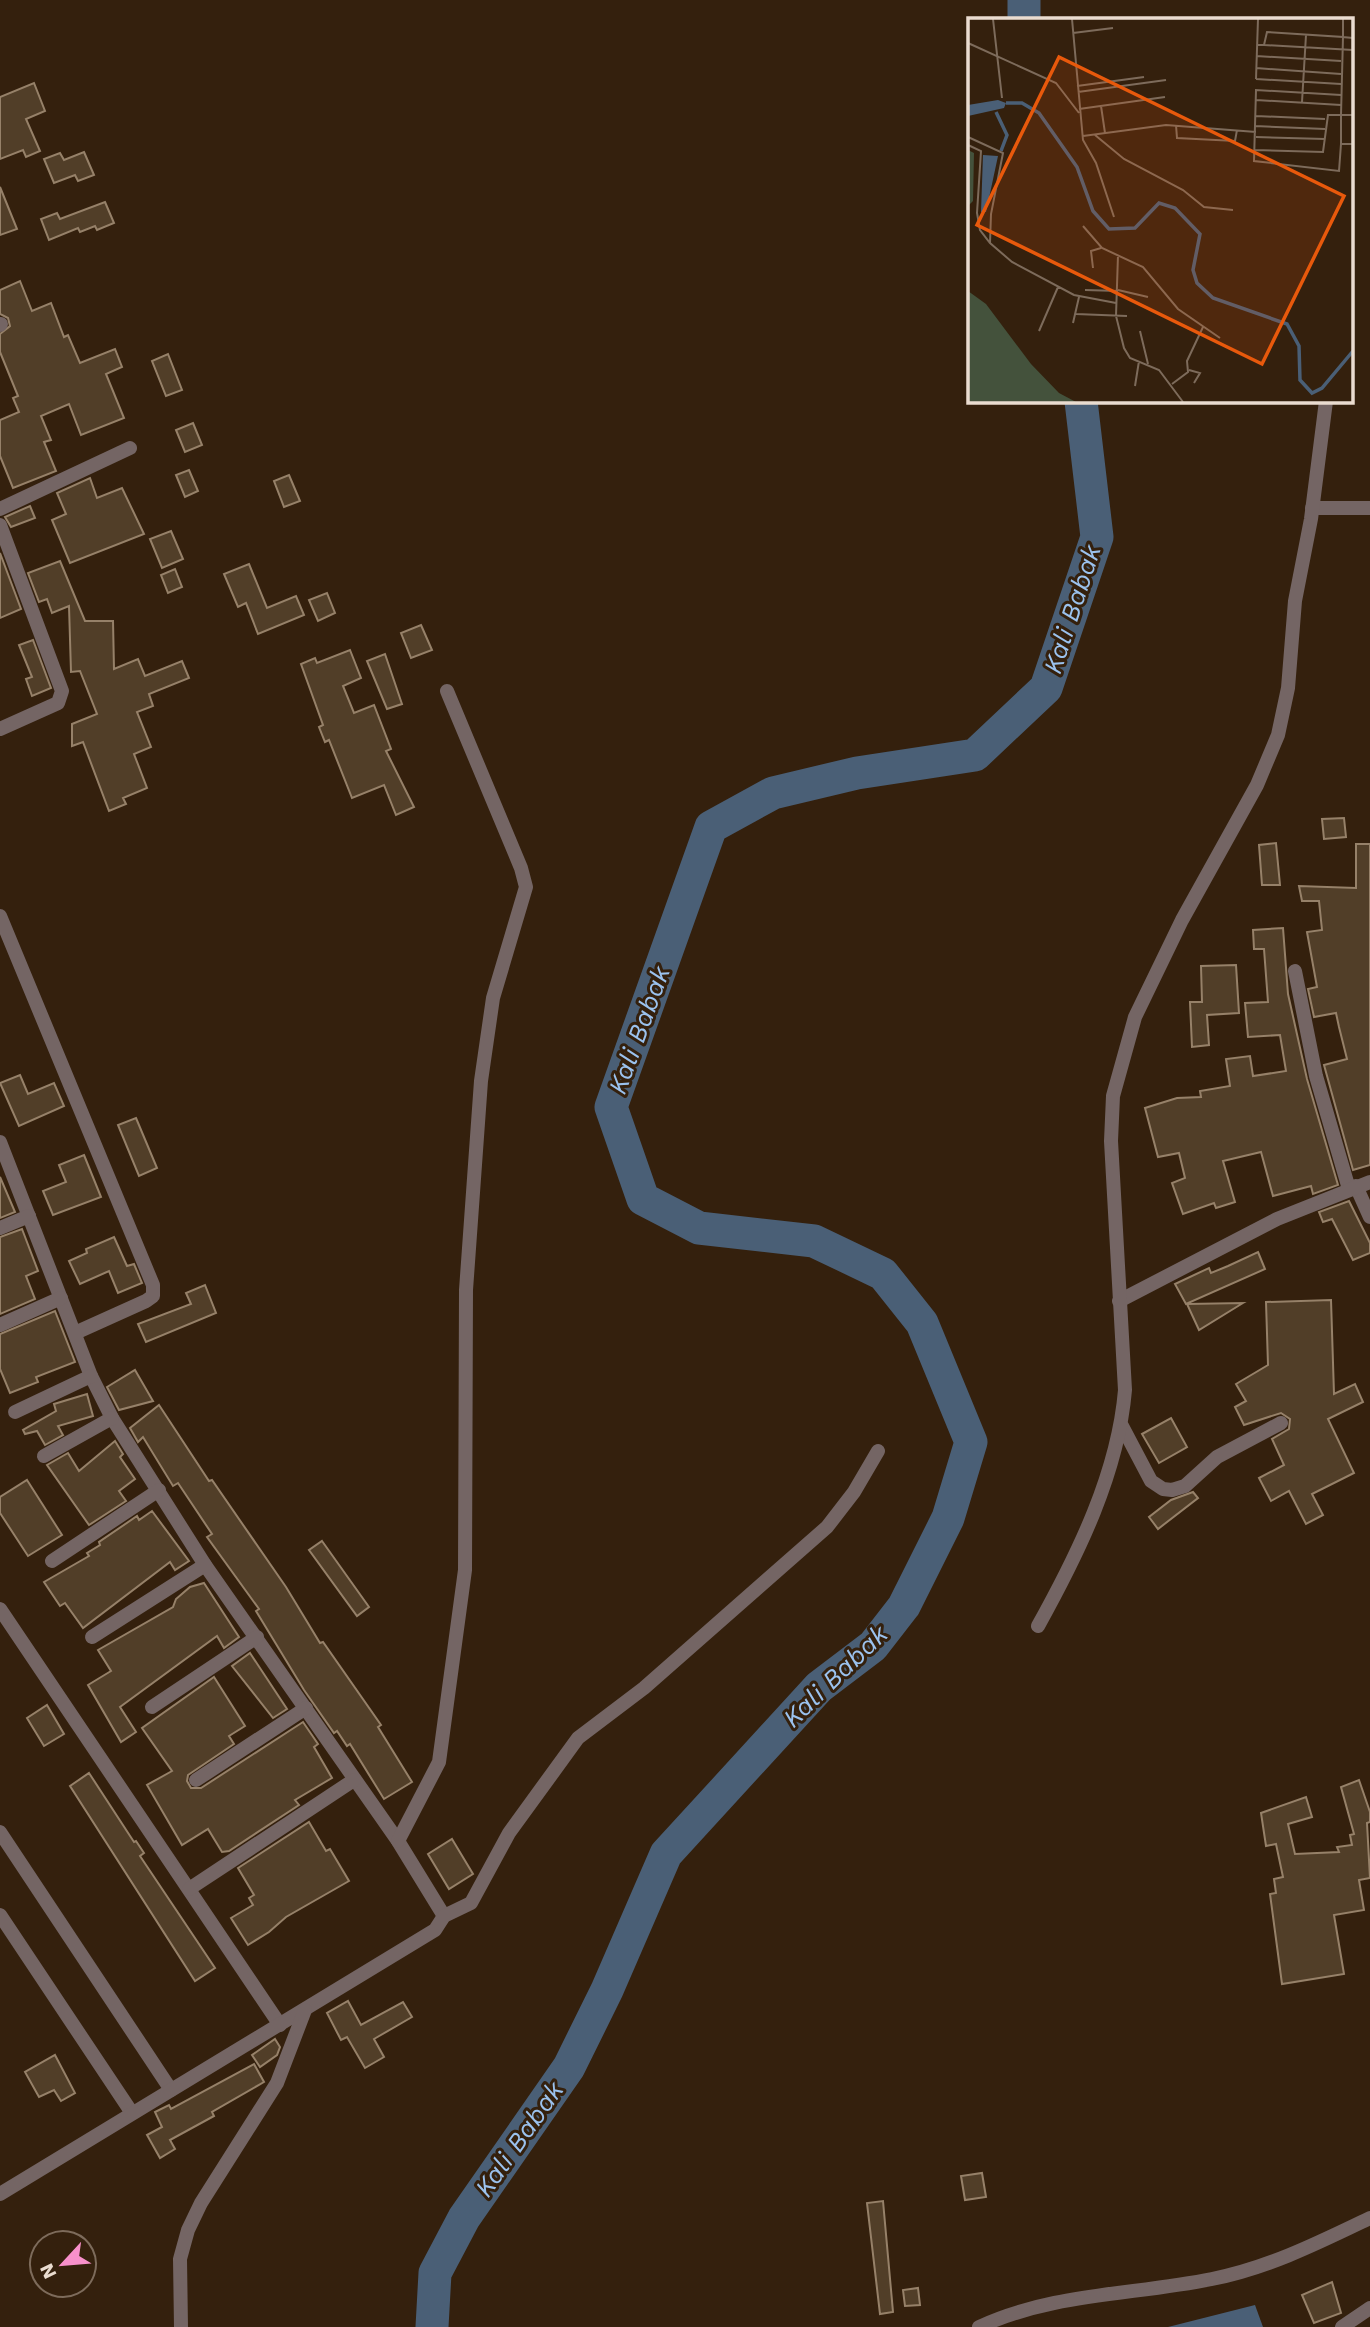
<svg xmlns="http://www.w3.org/2000/svg" width="1370" height="2327" viewBox="0 0 1370 2327" font-family="'Work Sans',sans-serif">
<style>
.water{fill:#4a5f76}
.lines{fill:none;stroke-linecap:round;stroke-linejoin:round}
.river{stroke:#4a5f76;stroke-width:33}
.building{fill:#513e28;stroke:#968169;stroke-width:2}
.street{stroke:#746564;stroke-width:14}
.labels{text-anchor:middle;stroke-width:6;stroke-linejoin:round;paint-order:stroke}
.water-label{font-size:26px;font-style:italic;fill:#9bc2ee;stroke:#34200d}
.inset-river{fill:none;stroke:#4a5f76;stroke-width:3.5}
.inset-road{fill:none;stroke:#7d6b5b;stroke-width:2}
.view{fill:#e8590c;fill-opacity:0.15;stroke:#e8590c;stroke-width:3.5}
.inset-edge{fill:none;stroke:#eadcd0;stroke-width:3.5}
</style>
<rect width="100%" height="100%" fill="#34200d"/>
<path class="water" d="M 1255,2305 L 1263,2327 L 1168,2327 Z"/>
<g class="lines">
<g class="river">
<path d="M 1024,0 L 1024,19"/>
<path d="M 432,2327 L 435,2273 L 464,2218 L 569,2067 L 607,1990 L 666,1854 L 819,1687 L 873,1646 L 904,1606 L 948,1518 L 971,1442 L 922,1323 L 883,1274 L 814,1241 L 699,1228 L 643,1199 L 611,1107 L 711,827 L 773,793 L 857,773 L 975,755 L 1046,688 L 1097,537 L 1081,401"/>
</g>
</g>
<g class="building">
<path d="M 34,83 L 45,111 L 26,119 L 40,151 L 26,157 L 23,150 L 0,159 L 0,97 Z"/>
<path d="M 84,152 L 94,175 L 78,181 L 75,175 L 54,183 L 44,159 L 60,153 L 64,160 Z"/>
<path d="M 0,187 L 17,229 L 0,235 Z"/>
<path d="M 105,202 L 114,223 L 97,230 L 95,226 L 80,232 L 78,228 L 49,240 L 41,219 L 57,213 L 60,219 Z"/>
<path d="M 20,281 L 32,311 L 51,303 L 64,337 L 68,335 L 80,363 L 115,349 L 122,367 L 106,374 L 124,418 L 81,435 L 69,404 L 41,416 L 51,440 L 44,442 L 56,471 L 13,488 L 0,456 L 0,420 L 19,412 L 13,398 L 18,396 L 0,352 L 0,334 L 10,326 L 8,318 L 0,314 L 0,290 Z"/>
<path d="M 168,354 L 182,390 L 166,396 L 152,361 Z"/>
<path d="M 193,423 L 202,445 L 185,452 L 176,430 Z"/>
<path d="M 189,470 L 198,491 L 185,497 L 176,475 Z"/>
<path d="M 289,475 L 300,501 L 284,507 L 274,481 Z"/>
<path d="M 90,478 L 97,498 L 122,488 L 144,534 L 70,563 L 52,520 L 66,514 L 57,493 Z"/>
<path d="M 30,506 L 35,518 L 11,527 L 5,517 Z"/>
<path d="M 171,531 L 183,559 L 162,568 L 150,539 Z"/>
<path d="M 0,553 L 21,609 L 0,618 Z"/>
<path d="M 60,561 L 85,621 L 113,621 L 114,669 L 138,659 L 145,676 L 182,661 L 189,678 L 149,694 L 153,706 L 137,712 L 151,747 L 134,754 L 147,788 L 123,798 L 126,804 L 109,811 L 83,742 L 72,746 L 72,724 L 97,714 L 80,671 L 71,672 L 69,606 L 52,613 L 47,599 L 39,602 L 28,573 Z"/>
<path d="M 249,564 L 267,608 L 296,596 L 304,615 L 258,634 L 246,603 L 238,607 L 224,574 Z"/>
<path d="M 175,569 L 182,587 L 168,593 L 161,575 Z"/>
<path d="M 327,593 L 335,613 L 318,621 L 309,600 Z"/>
<path d="M 421,625 L 432,650 L 411,658 L 401,633 Z"/>
<path d="M 33,640 L 51,688 L 32,696 L 26,679 L 32,677 L 19,645 Z"/>
<path d="M 350,650 L 361,678 L 343,686 L 354,713 L 374,705 L 391,749 L 386,751 L 414,807 L 396,815 L 384,785 L 352,798 L 329,740 L 325,742 L 319,727 L 323,725 L 301,664 L 315,658 L 317,663 Z"/>
<path d="M 385,654 L 402,704 L 387,709 L 367,661 Z"/>
<path d="M 1344,818 L 1346,837 L 1324,839 L 1322,819 Z"/>
<path d="M 1276,843 L 1280,885 L 1262,885 L 1259,845 Z"/>
<path d="M 1356,844 L 1370,844 L 1370,1165 L 1353,1170 L 1324,1065 L 1347,1059 L 1339,1027 L 1336,1013 L 1314,1017 L 1308,989 L 1317,987 L 1307,932 L 1322,930 L 1319,901 L 1302,901 L 1299,886 L 1356,888 Z"/>
<path d="M 1283,928 L 1288,994 L 1307,1079 L 1338,1185 L 1313,1194 L 1311,1186 L 1273,1196 L 1261,1152 L 1223,1161 L 1235,1202 L 1216,1208 L 1214,1203 L 1183,1214 L 1172,1183 L 1185,1178 L 1179,1153 L 1158,1157 L 1145,1108 L 1177,1098 L 1201,1097 L 1200,1091 L 1230,1086 L 1226,1059 L 1250,1056 L 1253,1076 L 1286,1071 L 1280,1035 L 1248,1037 L 1245,1003 L 1268,1002 L 1264,949 L 1254,949 L 1253,930 Z"/>
<path d="M 1236,965 L 1239,1013 L 1207,1015 L 1209,1045 L 1192,1047 L 1190,1002 L 1202,1002 L 1201,966 Z"/>
<path d="M 20,1075 L 28,1094 L 54,1083 L 64,1106 L 19,1126 L 0,1083 Z"/>
<path d="M 136,1118 L 157,1168 L 139,1176 L 118,1125 Z"/>
<path d="M 84,1155 L 101,1197 L 53,1215 L 43,1191 L 66,1182 L 59,1165 Z"/>
<path d="M 0,1177 L 15,1212 L 0,1218 Z"/>
<path d="M 1349,1201 L 1370,1243 L 1370,1253 L 1353,1260 L 1332,1219 L 1323,1222 L 1319,1212 Z"/>
<path d="M 22,1229 L 38,1271 L 26,1276 L 35,1299 L 0,1314 L 0,1237 Z"/>
<path d="M 114,1237 L 127,1266 L 134,1264 L 142,1283 L 118,1293 L 109,1271 L 80,1284 L 69,1261 L 87,1253 L 86,1249 Z"/>
<path d="M 1258,1252 L 1265,1269 L 1186,1304 L 1175,1284 L 1209,1268 L 1211,1273 L 1228,1266 Z"/>
<path d="M 205,1285 L 216,1313 L 146,1342 L 138,1324 L 191,1304 L 186,1293 Z"/>
<path d="M 1331,1300 L 1334,1394 L 1355,1384 L 1363,1402 L 1328,1419 L 1354,1473 L 1312,1494 L 1323,1515 L 1306,1524 L 1289,1491 L 1271,1501 L 1259,1478 L 1284,1465 L 1272,1439 L 1289,1429 L 1290,1419 L 1281,1413 L 1244,1425 L 1235,1407 L 1246,1401 L 1236,1384 L 1268,1365 L 1266,1302 Z"/>
<path d="M 1243,1303 L 1199,1330 L 1187,1304 Z"/>
<path d="M 55,1311 L 75,1362 L 36,1377 L 38,1382 L 10,1393 L 0,1369 L 0,1334 Z"/>
<path d="M 135,1370 L 153,1401 L 119,1410 L 107,1387 Z"/>
<path d="M 87,1394 L 93,1416 L 58,1426 L 63,1435 L 45,1445 L 37,1431 L 25,1434 L 23,1430 L 56,1411 L 54,1404 Z"/>
<path d="M 159,1405 L 209,1481 L 212,1480 L 286,1587 L 320,1643 L 323,1642 L 381,1725 L 378,1727 L 412,1782 L 384,1799 L 350,1744 L 347,1746 L 337,1731 L 334,1733 L 304,1690 L 256,1611 L 259,1609 L 207,1537 L 212,1534 L 178,1483 L 173,1486 L 143,1437 L 138,1442 L 130,1428 Z"/>
<path d="M 1171,1418 L 1187,1447 L 1159,1463 L 1142,1434 Z"/>
<path d="M 115,1441 L 123,1454 L 120,1457 L 135,1479 L 119,1491 L 126,1501 L 89,1525 L 47,1465 L 68,1453 L 79,1471 Z"/>
<path d="M 27,1480 L 62,1535 L 28,1556 L 0,1513 L 0,1497 Z"/>
<path d="M 1193,1492 L 1198,1498 L 1158,1529 L 1149,1517 L 1171,1500 Z"/>
<path d="M 152,1511 L 189,1561 L 175,1570 L 170,1562 L 83,1628 L 65,1603 L 60,1606 L 44,1582 L 89,1556 L 87,1553 L 100,1545 L 99,1542 L 137,1516 L 139,1520 Z"/>
<path d="M 322,1541 L 369,1607 L 357,1616 L 309,1550 Z"/>
<path d="M 204,1583 L 239,1637 L 224,1648 L 217,1636 L 120,1707 L 136,1732 L 121,1742 L 88,1685 L 111,1671 L 98,1650 L 173,1607 L 176,1599 L 190,1587 Z"/>
<path d="M 250,1653 L 287,1709 L 273,1718 L 232,1666 Z"/>
<path d="M 214,1677 L 245,1726 L 229,1736 L 234,1744 L 188,1775 L 187,1781 L 191,1788 L 201,1788 L 303,1722 L 318,1744 L 314,1747 L 332,1778 L 295,1800 L 299,1805 L 229,1851 L 222,1852 L 208,1829 L 182,1845 L 147,1785 L 172,1771 L 142,1728 Z"/>
<path d="M 47,1705 L 64,1734 L 44,1746 L 27,1718 Z"/>
<path d="M 89,1773 L 134,1842 L 136,1841 L 144,1853 L 140,1856 L 215,1968 L 195,1981 L 70,1786 Z"/>
<path d="M 1359,1780 L 1370,1812 L 1370,1822 L 1367,1823 L 1370,1878 L 1359,1880 L 1364,1910 L 1334,1915 L 1344,1974 L 1282,1984 L 1270,1894 L 1276,1893 L 1274,1879 L 1283,1877 L 1276,1844 L 1266,1846 L 1261,1813 L 1306,1797 L 1312,1817 L 1288,1824 L 1295,1854 L 1339,1852 L 1337,1847 L 1352,1845 L 1350,1835 L 1354,1834 L 1341,1787 Z"/>
<path d="M 309,1822 L 326,1851 L 330,1849 L 349,1881 L 286,1917 L 269,1932 L 248,1945 L 231,1918 L 253,1905 L 249,1898 L 254,1895 L 238,1868 Z"/>
<path d="M 452,1839 L 473,1874 L 449,1889 L 428,1854 Z"/>
<path d="M 348,2001 L 361,2025 L 403,2002 L 412,2017 L 374,2039 L 384,2057 L 365,2068 L 347,2037 L 341,2040 L 327,2013 Z"/>
<path d="M 275,2039 L 280,2047 L 277,2055 L 260,2067 L 252,2055 Z"/>
<path d="M 55,2055 L 75,2093 L 61,2101 L 54,2090 L 39,2097 L 25,2072 Z"/>
<path d="M 254,2064 L 264,2082 L 212,2112 L 214,2116 L 170,2140 L 175,2149 L 160,2158 L 147,2135 L 162,2127 L 155,2112 L 169,2105 L 171,2109 Z"/>
<path d="M 982,2173 L 986,2197 L 965,2200 L 961,2176 Z"/>
<path d="M 883,2201 L 893,2312 L 880,2314 L 867,2203 Z"/>
<path d="M 1332,2282 L 1341,2313 L 1314,2323 L 1302,2295 Z"/>
<path d="M 918,2288 L 920,2305 L 905,2306 L 903,2290 Z"/>
</g>
<g class="lines">
<g class="street">
<path d="M 0,325 L 1,324"/>
<path d="M 1312,508 L 1370,508"/>
<path d="M 0,509 L 130,448"/>
<path d="M 0,525 L 62,691 L 58,703 L 0,729"/>
<path d="M 0,916 L 153,1285 L 153,1296 L 146,1301 L 75,1333"/>
<path d="M 1295,971 L 1316,1076 L 1349,1189"/>
<path d="M 0,1142 L 91,1376 L 112,1418 L 205,1565 L 398,1841 L 444,1916"/>
<path d="M 1356,1186 L 1370,1217"/>
<path d="M 0,1228 L 29,1216"/>
<path d="M 1119,1301 L 1277,1219 L 1370,1182"/>
<path d="M 0,1325 L 61,1298"/>
<path d="M 15,1412 L 91,1376"/>
<path d="M 1122,1426 L 1151,1481 L 1163,1489 L 1172,1490 L 1185,1486 L 1217,1457 L 1281,1423"/>
<path d="M 44,1456 L 112,1418"/>
<path d="M 52,1561 L 159,1490"/>
<path d="M 0,1609 L 280,2025"/>
<path d="M 1038,1626 C 1078,1554 1118,1473 1125,1390 L 1111,1141 L 1113,1096 L 1135,1017 L 1182,920 L 1257,785 L 1278,735 L 1288,688 L 1295,601 L 1311,519 L 1326,401"/>
<path d="M 92,1637 L 205,1565"/>
<path d="M 152,1707 L 257,1637"/>
<path d="M 196,1780 L 306,1708"/>
<path d="M 0,1832 L 171,2090"/>
<path d="M 398,1841 L 439,1762 L 465,1570 L 466,1290 L 481,1081 L 493,998 L 526,887 L 521,868 L 447,691"/>
<path d="M 189,1889 L 354,1780"/>
<path d="M 0,1915 L 132,2113"/>
<path d="M 0,2194 L 435,1930 L 444,1916 L 471,1903 L 509,1833 L 578,1738 L 644,1688 L 827,1527 L 854,1492 L 878,1451"/>
<path d="M 181,2327 L 180,2259 L 188,2230 L 201,2203 L 277,2083 L 305,2010"/>
<path d="M 979,2327 C 1052,2293 1133,2295 1212,2279 C 1268,2268 1318,2243 1370,2218"/>
<path d="M 1342,2327 L 1370,2308"/>
</g>
</g>
<g class="labels">
<g class="water-label">
<text transform="translate(1072 609) rotate(-72)" y="9">Kali Babak</text>
<text transform="translate(639 1030) rotate(-70)" y="9">Kali Babak</text>
<text transform="translate(835 1676) rotate(-44)" y="9">Kali Babak</text>
<text transform="translate(519 2139) rotate(-55)" y="9">Kali Babak</text>
</g>
</g>
<g transform="translate(968 18)">
<rect width="385" height="385" fill="#34200d"/>
<path d="M 0,132 L 6,135 L 5,183 L 0,188 ZM 0,273 L 18,286 L 63,346 L 91,375 L 108,384 L 0,384 Z" fill="#44523c"/>
<path d="M 30,82 L 38,85 L 36,90 L 0,98 L 0,87 ZM 15,137 L 30,138 L 18,194 L 13,194 Z" fill="#4a5f76"/>
<path class="inset-river" d="M 38,85 L 54,85 L 71,95 L 109,149 L 125,193 L 141,211 L 167,210 L 191,185 L 207,190 L 232,216 L 225,252 L 229,265 L 245,280 L 319,306 L 331,328 L 332,362 L 344,375 L 354,370 L 385,333M 28,94 L 39,117 L 33,133"/>
<path class="inset-road" d="M 25,1 L 34,80M 104,1 L 115,122 L 128,145 L 146,199M 375,1 L 375,19 L 385,20M 105,15 L 145,10M 0,25 L 88,65 L 111,95M 289,27 L 296,27 L 299,14 L 375,19 L 373,97 L 385,97M 296,27 L 385,32M 288,38 L 373,43M 288,50 L 373,56M 288,61 L 373,66M 288,61 L 290,1M 109,68 L 176,59M 110,74 L 198,62M 373,77 L 288,72 L 286,143 L 371,153 L 373,126M 288,82 L 373,87M 334,84 L 338,17M 133,88 L 137,115M 111,91 L 197,79M 288,98 L 357,101M 208,107 L 209,120 L 267,123 L 269,112M 287,108 L 357,111M 127,117 L 156,141 L 215,172 L 236,189 L 265,192M 115,118 L 198,107 L 288,114M 0,119 L 35,135 L 23,196 L 22,225M 288,119 L 357,121M 0,127 L 13,133 L 9,195 L 12,212 L 22,225 L 44,244 L 106,277 L 148,285M 287,132 L 355,134 L 360,97 L 373,97 L 373,126 L 385,126M 115,208 L 134,230 L 175,249 L 210,291 L 252,320M 150,237 L 148,298 L 156,330 L 162,340 L 191,352 L 215,384M 125,250 L 123,233 L 133,230M 117,272 L 150,273M 150,272 L 180,279M 108,296 L 159,298M 105,305 L 111,279M 71,313 L 90,269M 172,313 L 180,346M 221,352 L 232,355 L 226,365M 204,366 L 220,354 L 219,343 L 235,309M 167,368 L 171,343"/>
<path class="view" d="M 91,39 L 376,178 L 294,346 L 9,207 Z"/>
<rect width="385" height="385" class="inset-edge"/>
</g>
<g transform="translate(63 2264) rotate(244)"><circle r="33" fill="#34200d" stroke="#7d6b5b" stroke-width="2"/>
<path d="M0-5L12 26L0 18L-12 26Z" fill="#f890cb"/>
<text y="-10" font-size="19" font-weight="bold" text-anchor="middle" fill="#eadcd0">N</text>
</g>
</svg>
